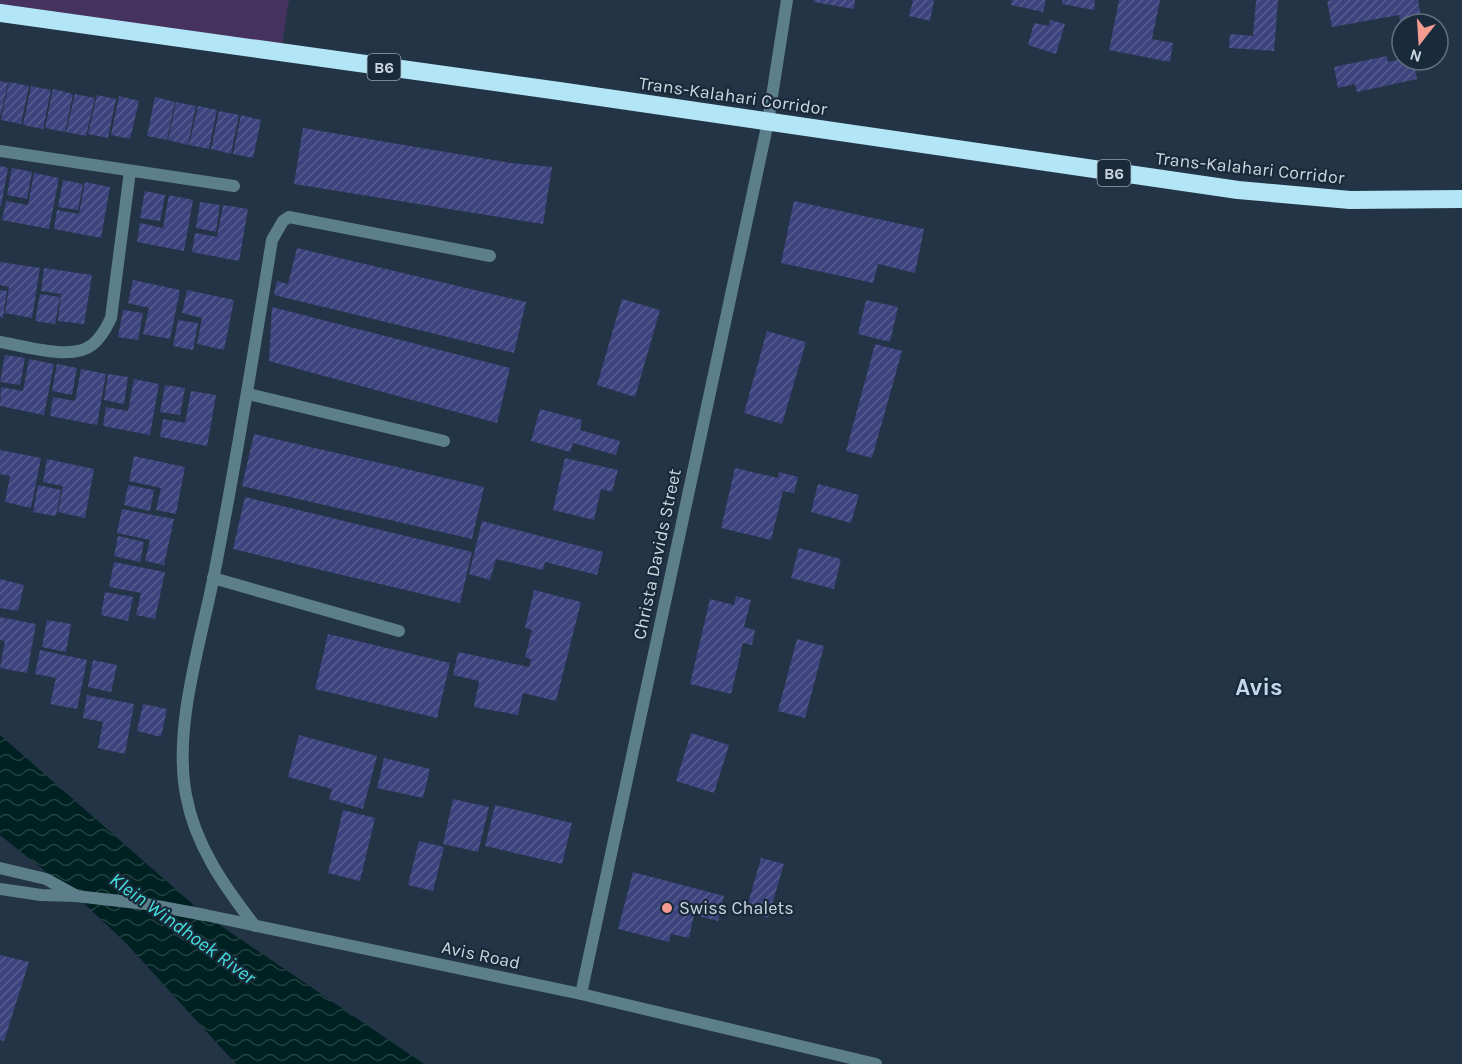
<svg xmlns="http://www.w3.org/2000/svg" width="1462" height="1064" viewBox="0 0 1462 1064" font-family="Karla,sans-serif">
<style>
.green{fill:#46325e}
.water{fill:url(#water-waves)}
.building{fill:url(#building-hatch)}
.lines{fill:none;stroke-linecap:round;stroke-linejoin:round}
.lane{stroke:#5d7f8b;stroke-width:12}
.street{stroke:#5d7f8b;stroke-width:12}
.highway{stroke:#b2e5f6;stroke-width:18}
.poi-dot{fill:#f59c92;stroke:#192a3a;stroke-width:2}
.labels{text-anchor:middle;stroke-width:4.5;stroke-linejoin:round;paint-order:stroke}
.shield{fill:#192a3a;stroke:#96a2af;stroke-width:1.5}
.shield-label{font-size:16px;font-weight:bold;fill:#cbd6e1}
.street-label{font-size:18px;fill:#cbd6e1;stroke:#192a3a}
.poi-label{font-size:18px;fill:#cbd6e1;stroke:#192a3a;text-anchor:start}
.water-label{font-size:20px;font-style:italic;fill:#45dfdd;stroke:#192a3a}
.district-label{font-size:24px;font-weight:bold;fill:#c2d8ee;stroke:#192a3a}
</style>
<defs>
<pattern id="water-waves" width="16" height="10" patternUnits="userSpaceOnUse" patternTransform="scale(1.5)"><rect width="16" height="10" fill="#002121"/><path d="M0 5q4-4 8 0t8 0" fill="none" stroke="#244041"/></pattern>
<pattern id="building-hatch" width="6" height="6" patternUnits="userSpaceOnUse" patternTransform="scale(1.5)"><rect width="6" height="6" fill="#3d437d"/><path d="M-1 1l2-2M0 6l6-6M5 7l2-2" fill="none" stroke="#585d8f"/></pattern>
</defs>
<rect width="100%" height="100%" fill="#223445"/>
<path class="green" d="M 0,0 L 289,0 L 281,52 L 0,7 Z"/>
<path class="water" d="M 0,735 L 205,915 L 424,1064 L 236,1064 L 125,942 L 76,896 L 0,835 Z"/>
<g class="building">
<path d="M 814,0 L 855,0 L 854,9 L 814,2 Z"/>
<path d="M 913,0 L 934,0 L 930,21 L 909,16 Z"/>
<path d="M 1012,0 L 1046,0 L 1043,12 L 1011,5 Z"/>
<path d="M 1062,0 L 1095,0 L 1094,10 L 1062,4 Z"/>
<path d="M 1119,0 L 1160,0 L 1152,39 L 1173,43 L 1170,62 L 1109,50 Z"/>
<path d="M 1256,0 L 1278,0 L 1274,51 L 1229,48 L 1230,34 L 1253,36 Z"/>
<path d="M 1333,0 L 1418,0 L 1421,18 L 1400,22 L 1399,15 L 1332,27 L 1327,1 Z"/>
<path d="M 1050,20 L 1065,24 L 1056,54 L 1028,45 L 1034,23 L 1049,26 Z"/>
<path d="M 1387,56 L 1388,62 L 1402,59 L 1413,60 L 1417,79 L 1357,92 L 1355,84 L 1338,88 L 1334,67 Z"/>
<path d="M 0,81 L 8,83 L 1,115 L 0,115 Z"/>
<path d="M 9,82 L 29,86 L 21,124 L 1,120 Z"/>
<path d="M 31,86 L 51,90 L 43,129 L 23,125 Z"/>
<path d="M 53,89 L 73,94 L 65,132 L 45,128 Z"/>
<path d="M 75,94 L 95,98 L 86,136 L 66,132 Z"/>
<path d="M 97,95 L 116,99 L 108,138 L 88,134 Z"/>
<path d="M 119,96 L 139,101 L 130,139 L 111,135 Z"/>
<path d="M 155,97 L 175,102 L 167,140 L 147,136 Z"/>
<path d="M 176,102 L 196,106 L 188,145 L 168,140 Z"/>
<path d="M 198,106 L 217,110 L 209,149 L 189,145 Z"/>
<path d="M 219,111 L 239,115 L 231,154 L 211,149 Z"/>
<path d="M 241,115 L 261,120 L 253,158 L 233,154 Z"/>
<path d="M 303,128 L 511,163 L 552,167 L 543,224 L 294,184 Z"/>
<path d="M 0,166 L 8,168 L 1,206 L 0,206 Z"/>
<path d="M 12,168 L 32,172 L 27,199 L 7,195 Z"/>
<path d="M 34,173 L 59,178 L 49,229 L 2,220 L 6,201 L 28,205 Z"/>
<path d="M 63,180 L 83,184 L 78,210 L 58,207 Z"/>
<path d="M 85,182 L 110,187 L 101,238 L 54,229 L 57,210 L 79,214 Z"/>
<path d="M 145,191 L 165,195 L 160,221 L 140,218 Z"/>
<path d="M 169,195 L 193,200 L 184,251 L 137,242 L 140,223 L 163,228 Z"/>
<path d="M 794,201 L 924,229 L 915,273 L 878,264 L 873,283 L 781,263 Z"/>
<path d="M 200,202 L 220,205 L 216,232 L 196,228 Z"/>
<path d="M 223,205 L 248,209 L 239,261 L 192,252 L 195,233 L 217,237 Z"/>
<path d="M 297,248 L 526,302 L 514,353 L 274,295 L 277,281 L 288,284 Z"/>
<path d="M 0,262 L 40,268 L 32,318 L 5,313 L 9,287 L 0,285 Z"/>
<path d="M 44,268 L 92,275 L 84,324 L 58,321 L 61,294 L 41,291 Z"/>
<path d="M 133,280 L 180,290 L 170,339 L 143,334 L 149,308 L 128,303 Z"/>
<path d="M 0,290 L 7,291 L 3,318 L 0,317 Z"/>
<path d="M 187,290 L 234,300 L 224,350 L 197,344 L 202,318 L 182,313 Z"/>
<path d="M 40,294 L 60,297 L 55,324 L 35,321 Z"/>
<path d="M 622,299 L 660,310 L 635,397 L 597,385 Z"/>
<path d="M 866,300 L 898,307 L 890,342 L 858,334 Z"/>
<path d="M 272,307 L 510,368 L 497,423 L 269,361 Z"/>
<path d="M 123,310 L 143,313 L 138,340 L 118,337 Z"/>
<path d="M 178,320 L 198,323 L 193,350 L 173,346 Z"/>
<path d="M 767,331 L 806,342 L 782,424 L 744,413 Z"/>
<path d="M 875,344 L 902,351 L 872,458 L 846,451 Z"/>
<path d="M 5,355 L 25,358 L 20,385 L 0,382 Z"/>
<path d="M 29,359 L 54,364 L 44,415 L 0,406 L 1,387 L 23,391 Z"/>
<path d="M 57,364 L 77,368 L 72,395 L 52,391 Z"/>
<path d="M 81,369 L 106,374 L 97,425 L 50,416 L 53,397 L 75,401 Z"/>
<path d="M 108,374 L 128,377 L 124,404 L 104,400 Z"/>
<path d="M 134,379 L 159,384 L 150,435 L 103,426 L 106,407 L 128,411 Z"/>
<path d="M 165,385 L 185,388 L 180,415 L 160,412 Z"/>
<path d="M 191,391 L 216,395 L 207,446 L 160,437 L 163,419 L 185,423 Z"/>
<path d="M 540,409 L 582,420 L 580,430 L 620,441 L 616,455 L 573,443 L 570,452 L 531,441 Z"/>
<path d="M 254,434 L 484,487 L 472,539 L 242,486 Z"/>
<path d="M 0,450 L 41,458 L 31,508 L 5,502 L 10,476 L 0,474 Z"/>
<path d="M 134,456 L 185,467 L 176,514 L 156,510 L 161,488 L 129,481 Z"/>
<path d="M 565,458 L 618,470 L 612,492 L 601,489 L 594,520 L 553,510 Z"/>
<path d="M 47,459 L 94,469 L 85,518 L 58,512 L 63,486 L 43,482 Z"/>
<path d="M 735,468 L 778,478 L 779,472 L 798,477 L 794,493 L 783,491 L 771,540 L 721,528 Z"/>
<path d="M 818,484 L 859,495 L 851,523 L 811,512 Z"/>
<path d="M 38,485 L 61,490 L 56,516 L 33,512 Z"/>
<path d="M 128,485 L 154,490 L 150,511 L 124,505 Z"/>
<path d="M 245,497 L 472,552 L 460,603 L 233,549 Z"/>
<path d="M 122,509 L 174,519 L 164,565 L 145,561 L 150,540 L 117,533 Z"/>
<path d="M 482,521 L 603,552 L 597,575 L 545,562 L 543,570 L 496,559 L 490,580 L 469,574 Z"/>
<path d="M 118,536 L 144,542 L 140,562 L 114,556 Z"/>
<path d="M 799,548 L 841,559 L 834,589 L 791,578 Z"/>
<path d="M 114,562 L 165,572 L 155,619 L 136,615 L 141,593 L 109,587 Z"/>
<path d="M 0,579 L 24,585 L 18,611 L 0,608 Z"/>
<path d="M 534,590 L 581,602 L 556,701 L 523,693 L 518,715 L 474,707 L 479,681 L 453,675 L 458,652 L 529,667 L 531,659 L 525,657 L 532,630 L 525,628 Z"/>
<path d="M 105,592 L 133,597 L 128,621 L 101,615 Z"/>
<path d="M 736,596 L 751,600 L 744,627 L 755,630 L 752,645 L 743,643 L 731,694 L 690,684 L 710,599 L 734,605 Z"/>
<path d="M 0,617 L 36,624 L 27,673 L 0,668 L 5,641 L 0,640 Z"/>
<path d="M 47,620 L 71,624 L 66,652 L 42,647 Z"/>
<path d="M 328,634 L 450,663 L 437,718 L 315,689 Z"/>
<path d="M 797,639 L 824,646 L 805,718 L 778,711 Z"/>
<path d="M 40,650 L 87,660 L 77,709 L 50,704 L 56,678 L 35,674 Z"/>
<path d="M 93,660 L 117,665 L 111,692 L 88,687 Z"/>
<path d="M 87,695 L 134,704 L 125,754 L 98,748 L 103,722 L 83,718 Z"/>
<path d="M 143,704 L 167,709 L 161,737 L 137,731 Z"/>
<path d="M 691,733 L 729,745 L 714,793 L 676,781 Z"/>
<path d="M 299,735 L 377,756 L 363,809 L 329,799 L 332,789 L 288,777 Z"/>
<path d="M 384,758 L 430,769 L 423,798 L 377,788 Z"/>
<path d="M 453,799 L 489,807 L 478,852 L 443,844 Z"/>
<path d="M 495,805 L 572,823 L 562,864 L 485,846 Z"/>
<path d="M 343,810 L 375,818 L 360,881 L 328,873 Z"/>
<path d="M 419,841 L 444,847 L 433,891 L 408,885 Z"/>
<path d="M 761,858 L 784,864 L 768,918 L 746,911 Z"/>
<path d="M 633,872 L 724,896 L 718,921 L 694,915 L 689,938 L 671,934 L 669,942 L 618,929 Z"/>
<path d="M 0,955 L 29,962 L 4,1041 L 0,1040 Z"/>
</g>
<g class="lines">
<g class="lane">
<path d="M 0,151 L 234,186"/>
<path d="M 0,342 C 24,346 72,361 92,345 C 101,338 106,329 111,318 L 130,171"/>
<path d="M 248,394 L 444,441"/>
<path d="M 213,578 L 399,631"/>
<path d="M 255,926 C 224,886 195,845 186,795 C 173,727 201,642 214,575 C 236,464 254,352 272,240 L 283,221 L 289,217 L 490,256"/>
</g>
<g class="street">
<path d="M 0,868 L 46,879 L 75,895"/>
<path d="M 0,889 L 41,895 L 76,896 L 146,904 L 205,915 L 581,994 L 876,1064"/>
<path d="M 581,994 L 768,122 L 787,0"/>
</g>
<path class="highway" d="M 0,13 L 559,91 L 1238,190 L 1350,200 L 1462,199"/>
</g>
<circle class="poi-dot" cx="667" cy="908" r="6"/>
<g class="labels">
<g class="shield">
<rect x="367.5" y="54" width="33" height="26" rx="4.5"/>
<rect x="1097.5" y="160" width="33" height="26" rx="4.5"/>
</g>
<g class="shield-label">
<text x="384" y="73">B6</text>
<text x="1114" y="179">B6</text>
</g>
<g class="street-label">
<text transform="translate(733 96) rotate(8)" y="6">Trans-Kalahari Corridor</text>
<text transform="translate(1250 168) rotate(6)" y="6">Trans-Kalahari Corridor</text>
<text transform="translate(657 554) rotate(-78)" y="6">Christa Davids Street</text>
<text transform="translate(481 955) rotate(12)" y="6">Avis Road</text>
</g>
<g class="poi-label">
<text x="679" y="914">Swiss Chalets</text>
</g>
<g class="water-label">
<text transform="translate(183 928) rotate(36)" y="7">Klein Windhoek River</text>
</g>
<g class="district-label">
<text x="1259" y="695">Avis</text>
</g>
</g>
<g transform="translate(1420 42) rotate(197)"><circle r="28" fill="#192a3a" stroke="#606f7d" stroke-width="1.5"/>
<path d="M0-4.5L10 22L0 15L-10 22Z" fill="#f59c92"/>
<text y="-9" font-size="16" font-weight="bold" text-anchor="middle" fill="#cbd6e1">N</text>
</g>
</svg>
